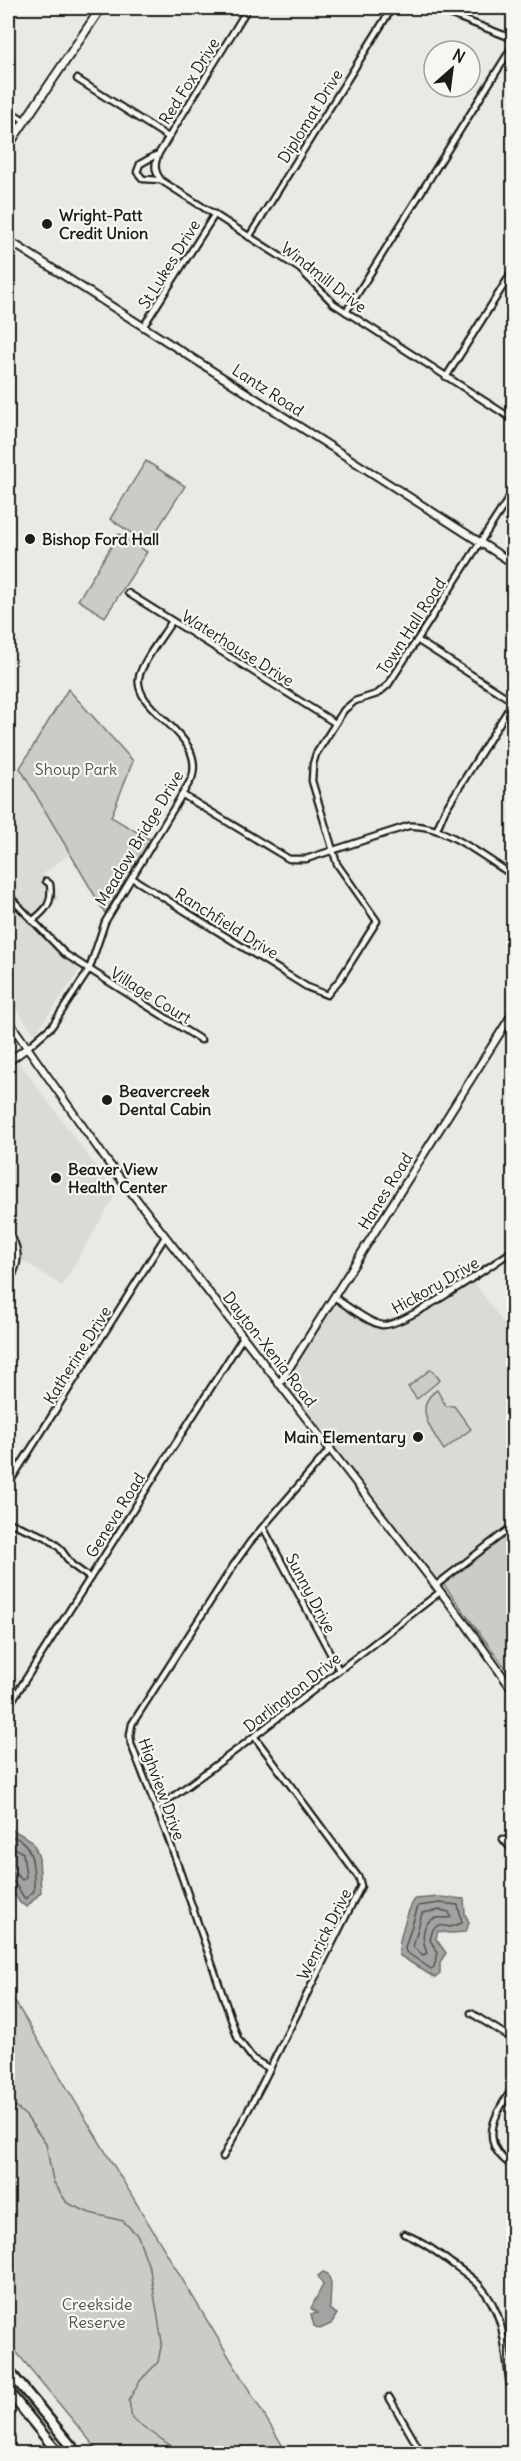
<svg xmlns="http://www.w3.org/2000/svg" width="521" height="2461" viewBox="0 0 521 2461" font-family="Delius,sans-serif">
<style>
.built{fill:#dadad6}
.green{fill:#cbcbc7;stroke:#747472;stroke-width:1.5}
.water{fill:#a3a3a1;stroke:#6d6d6c;stroke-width:1.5}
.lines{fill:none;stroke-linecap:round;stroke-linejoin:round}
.shore{stroke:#525251;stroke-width:1.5}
.stream{stroke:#6d6d6c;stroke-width:1.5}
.street-casing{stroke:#1c1c1c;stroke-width:9}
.secondary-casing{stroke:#1c1c1c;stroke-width:10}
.primary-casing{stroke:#1c1c1c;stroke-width:11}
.highway-casing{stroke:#1c1c1c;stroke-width:13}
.street{stroke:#f6f6f2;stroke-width:4.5}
.secondary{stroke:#f6f6f2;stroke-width:6}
.primary{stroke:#f6f6f2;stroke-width:7}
.highway{stroke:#f6f6f2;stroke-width:8}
.poi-dot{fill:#1c1c1c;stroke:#f6f6f2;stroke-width:2}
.labels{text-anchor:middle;stroke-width:4.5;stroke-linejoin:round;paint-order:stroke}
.street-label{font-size:16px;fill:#1c1c1c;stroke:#f6f6f2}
.poi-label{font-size:16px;font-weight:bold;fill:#1c1c1c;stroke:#f6f6f2;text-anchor:start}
.park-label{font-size:16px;fill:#51514f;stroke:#f6f6f2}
</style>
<rect width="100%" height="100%" fill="#e9e9e5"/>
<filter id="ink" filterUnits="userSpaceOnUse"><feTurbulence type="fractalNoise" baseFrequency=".0167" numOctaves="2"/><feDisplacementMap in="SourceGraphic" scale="12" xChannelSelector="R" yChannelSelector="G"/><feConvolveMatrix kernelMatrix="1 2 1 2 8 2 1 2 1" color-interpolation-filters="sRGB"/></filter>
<g filter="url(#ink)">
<g class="built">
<path d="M 8,760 L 20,768 L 70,853 L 42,875 L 59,898 L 30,924 L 80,970 L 35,1034 L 8,999 Z"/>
<path d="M 8,1047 L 116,1194 L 62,1286 L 8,1251 Z"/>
<path d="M 472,1279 L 513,1337 L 513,1525 L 435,1586 L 279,1384 L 334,1297 L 376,1323 L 391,1324 Z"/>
</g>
<g class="green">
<path d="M 146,461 L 185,486 L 148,544 L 110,519 Z"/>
<path d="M 119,534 L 147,552 L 105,617 L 78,600 Z"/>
<path d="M 68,689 L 133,761 L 111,817 L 151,840 L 105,913 L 20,768 Z"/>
<path d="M 431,1369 L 440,1380 L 417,1399 L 408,1387 Z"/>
<path d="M 437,1390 L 446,1406 L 454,1406 L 471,1429 L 444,1450 C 432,1432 412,1406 437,1390 Z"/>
<path d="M 513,1525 L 513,1678 L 441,1581 Z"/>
<path d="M 8,1990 L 287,2453 L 100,2453 L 8,2342 Z"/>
</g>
<g class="water">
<path d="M 9,1830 L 13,1830 L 31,1840 L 35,1847 L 39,1858 L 41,1892 L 27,1907 L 20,1903 L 8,1883 Z"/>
<path d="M 440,1897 L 464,1899 L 465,1914 L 469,1922 L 466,1932 L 449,1933 L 438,1931 L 436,1939 L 446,1953 L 440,1962 L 440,1974 L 435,1978 L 399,1955 C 398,1941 407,1911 415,1899 Z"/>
<path d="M 323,2272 L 328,2274 L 331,2283 L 330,2307 L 329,2309 L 337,2314 L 331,2324 L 320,2329 L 314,2326 L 311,2314 L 317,2313 L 311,2308 L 323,2285 L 318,2276 Z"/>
</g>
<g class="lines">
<g class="shore">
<path d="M 8,1836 C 35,1839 34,1869 34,1891 L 25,1899 L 14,1882 L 8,1880"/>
<path d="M 8,1844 L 23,1853 L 26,1877 L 22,1880 L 16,1874 L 8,1873"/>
<path d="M 440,1903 L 458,1905 L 462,1923 L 450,1927 L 439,1925 L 433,1929 L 430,1940 L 438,1953 L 434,1967 L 431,1969 L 406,1952 L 405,1948 L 418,1906 Z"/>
<path d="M 440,1910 L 449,1912 L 451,1917 C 446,1919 442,1917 436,1918 C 420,1922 422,1941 427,1953 L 423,1955 L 413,1947 L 422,1913 Z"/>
</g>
<path class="stream" d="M 8,2100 L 26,2116 L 46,2144 L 53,2181 L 67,2203 L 90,2213 L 123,2221 L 138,2236 L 150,2270 L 162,2342 L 158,2362 L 139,2382 L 129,2400 L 132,2419 L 183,2454"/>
<defs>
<g id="street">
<path d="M 248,8 L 159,153 C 154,164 154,172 162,181 L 300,269 L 334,304 L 514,420"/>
<path d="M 434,8 L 514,39"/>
<path d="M 77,79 L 168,137"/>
<path d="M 8,110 L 24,120"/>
<path d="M 156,155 L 140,164 L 137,172 L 143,179 L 160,180"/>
<path d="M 249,237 L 392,8"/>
<path d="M 346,312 L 514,44"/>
<path d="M 143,327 L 215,214"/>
<path d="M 446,377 L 514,269"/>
<path d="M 128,593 L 335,723"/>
<path d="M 417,640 L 514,702"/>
<path d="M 183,795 L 289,859 L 306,859 L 408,826 C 444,823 483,857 514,876"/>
<path d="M 437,829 L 445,810 L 513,702"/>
<path d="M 132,878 L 307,987 L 327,995 L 341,978 L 377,921 L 337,864 L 312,781 L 313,764 L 316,754 L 344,710 L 355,701 L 377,694 L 388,685 L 514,490"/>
<path d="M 8,895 L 65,954 L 201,1040"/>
<path d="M 32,921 C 46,910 53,903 50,884 L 46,881"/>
<path d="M 28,1047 L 52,1026 L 89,970 L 105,922 L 192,778 C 206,732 133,713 139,677 C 143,660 163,636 172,621"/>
<path d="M 8,1232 C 22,1250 19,1265 8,1284"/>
<path d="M 334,1297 C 346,1305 369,1323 382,1325 C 402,1328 493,1264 514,1250"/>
<path d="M 8,1485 L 165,1237"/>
<path d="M 8,1522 L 46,1537 L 59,1547 L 72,1565 L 90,1578"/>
<path d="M 263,1527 L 339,1670"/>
<path d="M 435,1586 L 514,1525"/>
<path d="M 8,1707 L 243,1337"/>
<path d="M 156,1809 L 243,1745 L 440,1592"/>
<path d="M 503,1839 L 514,1852"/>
<path d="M 471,2013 L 514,2040"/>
<path d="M 270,2069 L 253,2059 L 238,2039 L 169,1840 L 131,1744 L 130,1735 L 132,1724 L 235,1563 L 250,1542 L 331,1448"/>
<path d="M 514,2086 C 495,2114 476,2143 514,2167"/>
<path d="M 223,2157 L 261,2086 L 361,1886 L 359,1878 L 254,1736"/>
<path d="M 404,2234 C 421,2240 437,2252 451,2263 C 461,2270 472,2277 480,2286 C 511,2320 503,2364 514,2405"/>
<path d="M 389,2397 L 422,2454"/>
</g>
<g id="secondary">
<path d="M 8,240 L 514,564"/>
<path d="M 8,1020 L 107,1161 L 467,1626 L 514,1692"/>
<path d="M 8,1062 L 28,1047"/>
<path d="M 279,1384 L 514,1011"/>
</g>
<path id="primary" d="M 8,146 L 101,8"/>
<g id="highway">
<path d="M 8,2370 L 78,2454"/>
<path d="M 8,2391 L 59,2454"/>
</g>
</defs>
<use href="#street" class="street-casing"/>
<use href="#secondary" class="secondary-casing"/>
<use href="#primary" class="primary-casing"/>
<use href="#highway" class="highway-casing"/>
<use href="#street" class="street"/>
<use href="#secondary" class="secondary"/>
<use href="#primary" class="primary"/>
<use href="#highway" class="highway"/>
</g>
</g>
<g class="poi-dot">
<circle cx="47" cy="224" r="6"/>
<circle cx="30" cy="539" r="6"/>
<circle cx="107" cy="1100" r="6"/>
<circle cx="56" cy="1178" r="6"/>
<circle cx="418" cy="1437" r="6"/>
</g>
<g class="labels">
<g class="street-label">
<text transform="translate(189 81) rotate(-58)" y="6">Red Fox Drive</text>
<text transform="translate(310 116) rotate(-58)" y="6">Diplomat Drive</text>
<text transform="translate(169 264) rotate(-58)" y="6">St Lukes Drive</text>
<text transform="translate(324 277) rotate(38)" y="6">Windmill Drive</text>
<text transform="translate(268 390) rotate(33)" y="6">Lantz Road</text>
<text transform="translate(411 626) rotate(-57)" y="6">Town Hall Road</text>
<text transform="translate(238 648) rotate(32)" y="6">Waterhouse Drive</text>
<text transform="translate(139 838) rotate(-59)" y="6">Meadow Bridge Drive</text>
<text transform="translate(227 923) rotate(32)" y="6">Ranchfield Drive</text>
<text transform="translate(151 995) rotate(32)" y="6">Village Court</text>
<text transform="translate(385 1191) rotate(-58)" y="6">Hanes Road</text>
<text transform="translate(435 1285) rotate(-30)" y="6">Hickory Drive</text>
<text transform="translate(270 1349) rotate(52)" y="6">Dayton-Xenia Road</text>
<text transform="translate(77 1355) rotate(-58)" y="6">Katherine Drive</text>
<text transform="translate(115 1515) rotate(-58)" y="6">Geneva Road</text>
<text transform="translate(311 1593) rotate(62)" y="6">Sunny Drive</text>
<text transform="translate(292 1692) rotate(-38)" y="6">Darlington Drive</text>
<text transform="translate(162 1789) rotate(70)" y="6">Highview Drive</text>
<text transform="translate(324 1934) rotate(-63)" y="6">Wenrick Drive</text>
</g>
<g class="poi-label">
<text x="59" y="221">Wright-Patt<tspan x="59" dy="18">Credit Union</tspan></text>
<text x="42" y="545">Bishop Ford Hall</text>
<text x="119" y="1097">Beavercreek<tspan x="119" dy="18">Dental Cabin</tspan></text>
<text x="68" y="1175">Beaver View<tspan x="68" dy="18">Health Center</tspan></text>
<text x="406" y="1443" text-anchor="end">Main Elementary</text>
</g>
<g class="park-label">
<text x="76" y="775">Shoup Park</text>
<text x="97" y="2310">Creekside<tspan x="97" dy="18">Reserve</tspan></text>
</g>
</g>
<rect width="521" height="2461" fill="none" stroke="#f6f6f2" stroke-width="30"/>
<rect x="15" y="15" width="491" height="2431" fill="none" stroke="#1c1c1c" stroke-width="2" filter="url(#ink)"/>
<g transform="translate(452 69) rotate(28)"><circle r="28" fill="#f6f6f2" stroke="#9f9f9c" stroke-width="1.5"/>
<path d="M0-4.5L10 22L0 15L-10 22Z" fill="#1c1c1c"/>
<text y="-9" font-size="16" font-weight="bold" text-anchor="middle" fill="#1c1c1c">N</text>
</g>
</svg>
